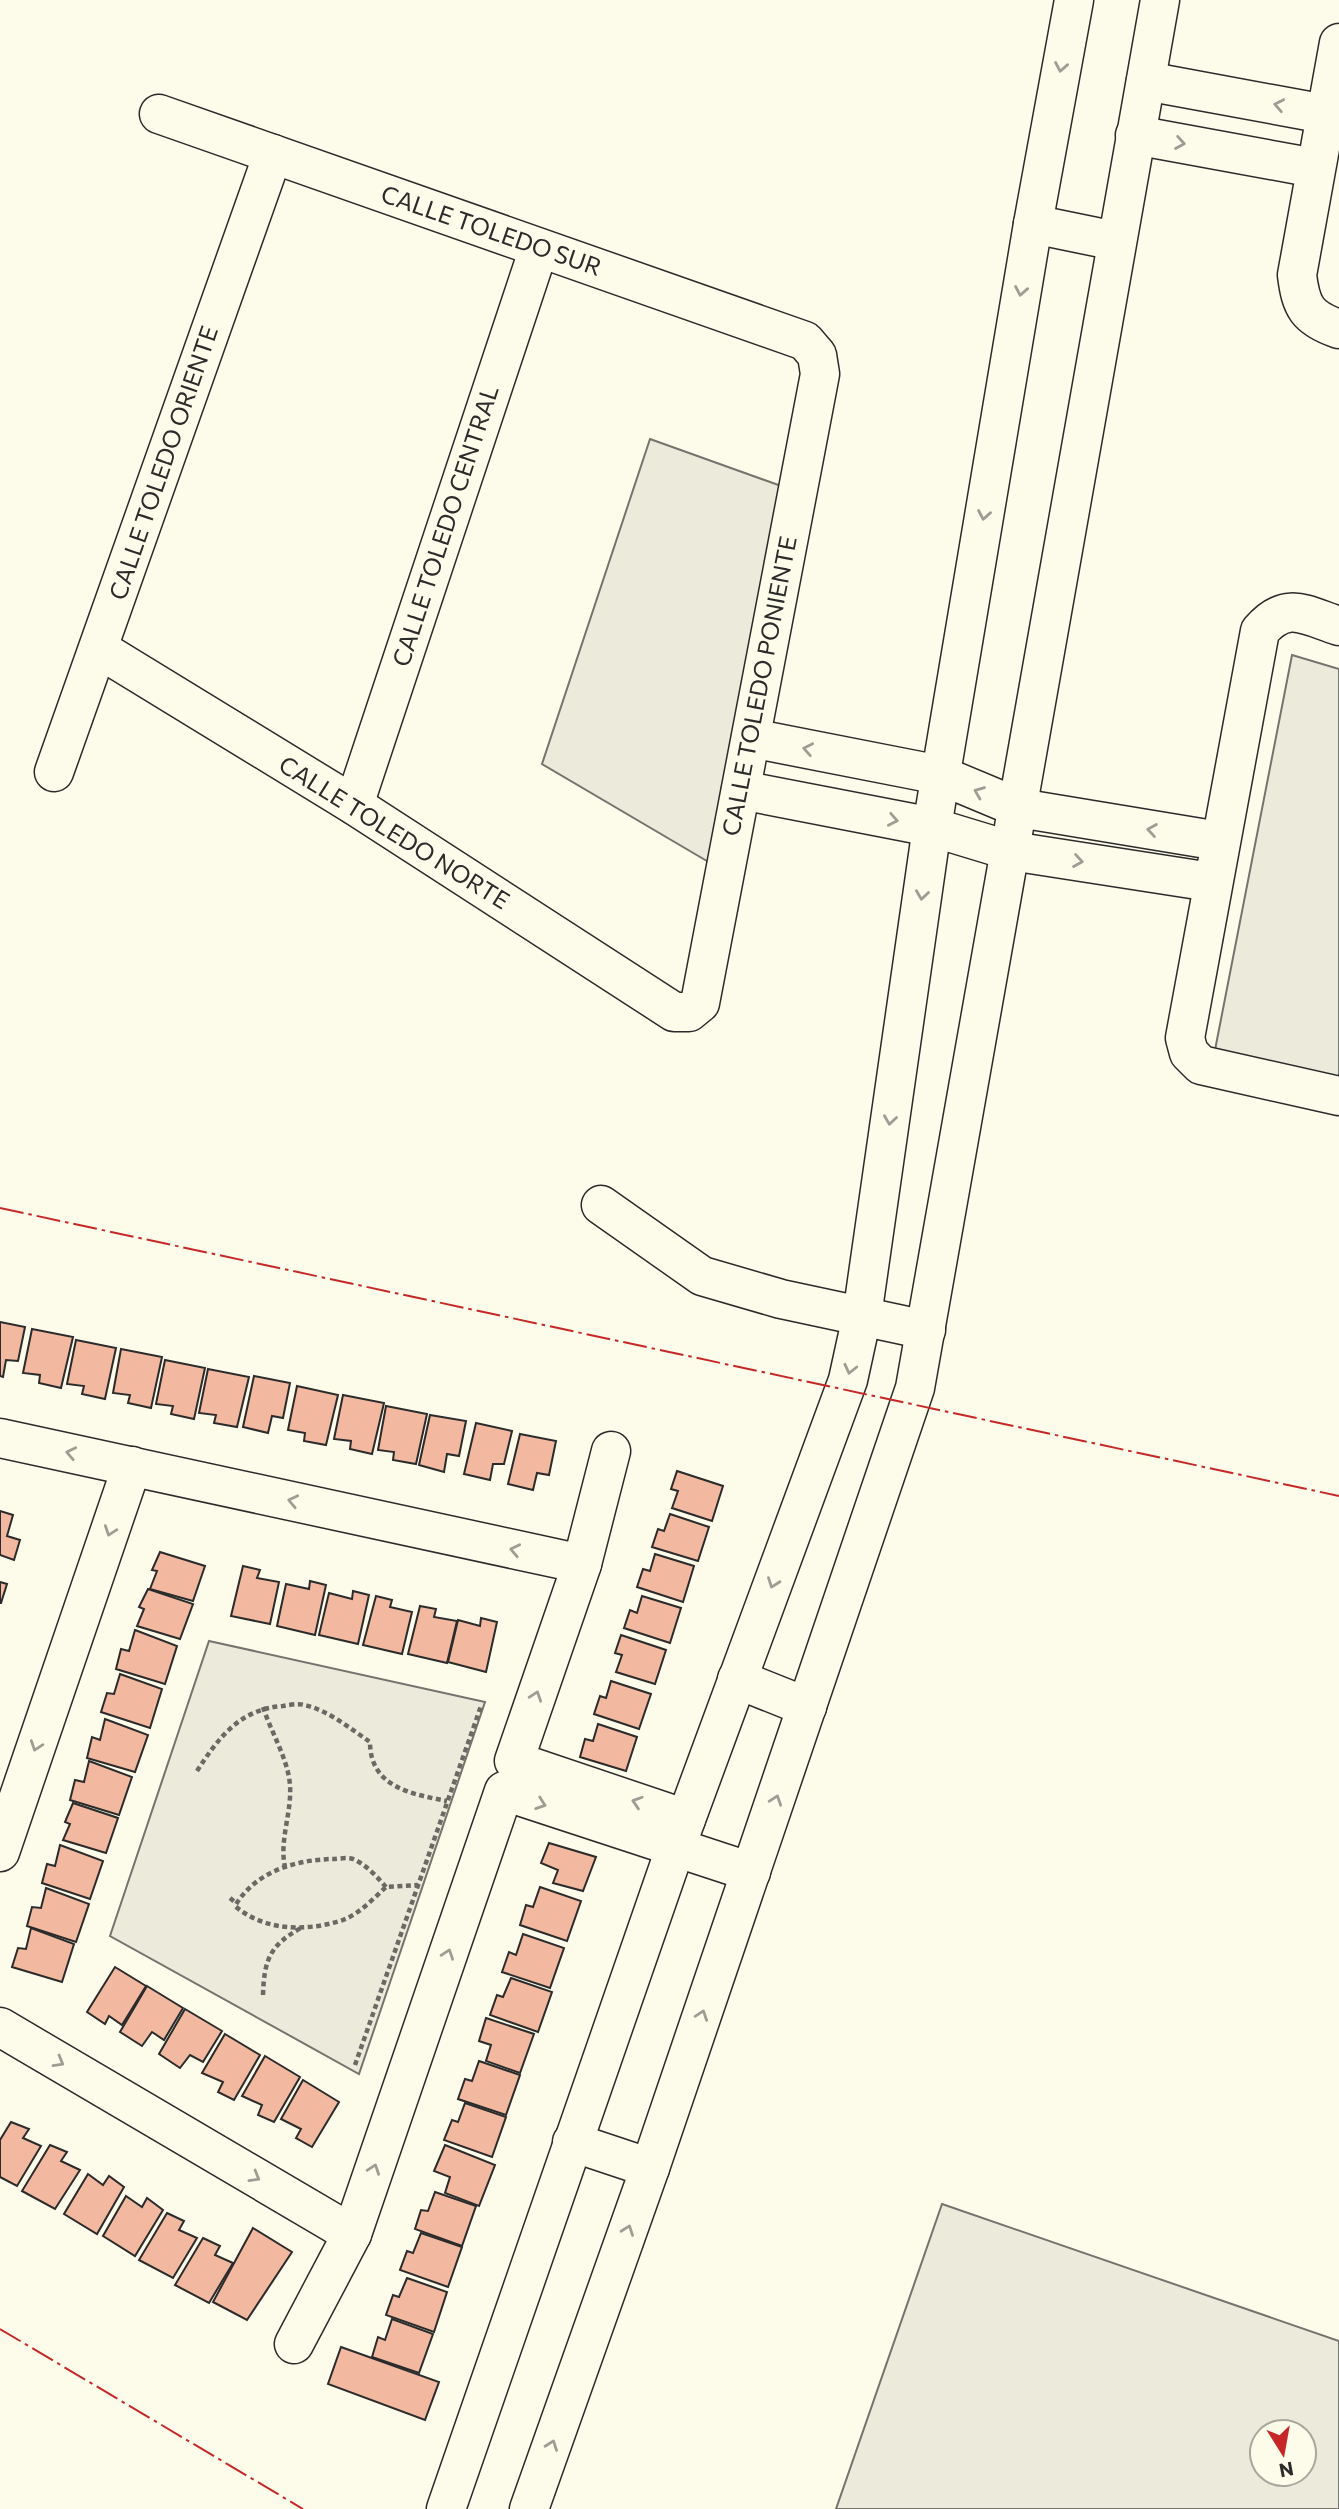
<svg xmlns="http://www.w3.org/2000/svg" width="1339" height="2509" viewBox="0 0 1339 2509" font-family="Commissioner,sans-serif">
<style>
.green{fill:#ecebdb;stroke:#74746e;stroke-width:2;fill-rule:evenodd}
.building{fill:#f2b8a0;stroke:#2b2b2b;stroke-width:2}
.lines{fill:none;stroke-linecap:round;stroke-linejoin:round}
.minor-casing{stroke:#2b2b2b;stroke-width:41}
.path{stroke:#6a6964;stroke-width:4.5;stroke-dasharray:5 3.5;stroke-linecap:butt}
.minor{stroke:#fdfbea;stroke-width:38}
.power{stroke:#c62828;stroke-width:2;stroke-dasharray:24 5 3.5 5;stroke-linecap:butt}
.oneway{stroke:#9e9d94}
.labels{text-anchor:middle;stroke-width:5;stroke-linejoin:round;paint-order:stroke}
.street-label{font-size:24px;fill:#2b2b2b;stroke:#fdfbea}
</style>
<rect width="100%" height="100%" fill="#fdfbea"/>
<g class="green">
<path d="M 650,439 L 784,487 L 712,864 L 542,764 Z"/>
<path d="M 1292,655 L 1339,669 L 1339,1077 L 1215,1050 Z"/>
<path d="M 209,1641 L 485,1702 L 359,2074 L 110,1936 Z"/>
<path d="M 942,2204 L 1339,2341 L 1339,2509 L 836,2509 ZM 1262,2432 L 1304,2432 L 1304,2474 L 1262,2474 Z"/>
</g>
<g class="building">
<path d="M 0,1322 L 25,1327 L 18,1361 L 6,1360 L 3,1377 L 0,1376 Z"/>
<path d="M 32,1329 L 73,1337 L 61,1388 L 39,1383 L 40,1375 L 23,1373 Z"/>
<path d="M 76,1340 L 116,1348 L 105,1399 L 82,1394 L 84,1386 L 67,1384 Z"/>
<path d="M 121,1349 L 162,1357 L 151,1408 L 128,1403 L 130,1395 L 113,1393 Z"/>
<path d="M 165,1360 L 205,1368 L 194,1419 L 171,1414 L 173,1406 L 156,1404 Z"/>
<path d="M 208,1369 L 249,1377 L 237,1427 L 214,1423 L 216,1415 L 199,1413 Z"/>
<path d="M 254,1376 L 290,1383 L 283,1418 L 272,1416 L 268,1433 L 243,1427 Z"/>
<path d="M 297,1386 L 338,1395 L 326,1445 L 304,1441 L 305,1433 L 288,1430 Z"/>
<path d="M 343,1395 L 384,1403 L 372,1454 L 350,1449 L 351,1441 L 334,1439 Z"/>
<path d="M 386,1406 L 427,1414 L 416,1464 L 393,1460 L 394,1452 L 378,1450 Z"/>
<path d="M 430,1415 L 466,1421 L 459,1456 L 447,1454 L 444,1472 L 419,1465 Z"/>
<path d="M 476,1423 L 512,1431 L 504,1464 L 493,1464 L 490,1480 L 464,1474 Z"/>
<path d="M 520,1434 L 556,1441 L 549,1475 L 537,1473 L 533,1490 L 508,1484 Z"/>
<path d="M 677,1471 L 723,1486 L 712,1521 L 672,1508 L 678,1491 L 671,1489 Z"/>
<path d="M 0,1511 L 13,1515 L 7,1536 L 20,1540 L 14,1560 L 0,1555 Z"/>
<path d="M 670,1514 L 709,1527 L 698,1561 L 652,1547 L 658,1529 L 664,1531 Z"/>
<path d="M 160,1552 L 205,1566 L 193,1601 L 150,1589 L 157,1571 L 152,1570 Z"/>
<path d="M 655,1554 L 694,1566 L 683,1602 L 637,1587 L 643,1569 L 650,1571 Z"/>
<path d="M 243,1566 L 260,1570 L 257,1578 L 279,1582 L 270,1624 L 231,1616 Z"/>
<path d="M 310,1581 L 326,1585 L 315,1635 L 277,1626 L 286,1584 L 309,1589 Z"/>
<path d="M 0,1582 L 7,1584 L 1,1603 L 0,1603 Z"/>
<path d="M 148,1589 L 193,1604 L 180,1639 L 137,1626 L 144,1609 L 139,1607 Z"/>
<path d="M 353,1591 L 369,1595 L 358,1644 L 319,1635 L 329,1593 L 352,1599 Z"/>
<path d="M 376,1596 L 392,1600 L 390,1607 L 412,1612 L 402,1654 L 363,1645 Z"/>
<path d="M 642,1596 L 681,1608 L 670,1643 L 624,1628 L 630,1610 L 637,1613 Z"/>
<path d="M 420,1606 L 436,1609 L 434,1617 L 457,1621 L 447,1663 L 408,1654 Z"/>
<path d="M 481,1618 L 497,1622 L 486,1672 L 448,1662 L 458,1620 L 480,1626 Z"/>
<path d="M 135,1630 L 177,1646 L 165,1684 L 116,1669 L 121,1649 L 129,1651 Z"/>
<path d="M 621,1635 L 666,1650 L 655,1684 L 616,1672 L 622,1655 L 615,1653 Z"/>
<path d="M 120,1674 L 162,1689 L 150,1728 L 101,1712 L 107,1693 L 114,1694 Z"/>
<path d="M 611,1681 L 651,1694 L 639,1729 L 594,1714 L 600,1696 L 606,1698 Z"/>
<path d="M 105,1719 L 148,1735 L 135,1772 L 87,1758 L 92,1737 L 100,1740 Z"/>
<path d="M 598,1724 L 637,1737 L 626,1771 L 580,1757 L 585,1739 L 593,1741 Z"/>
<path d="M 89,1761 L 132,1777 L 119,1815 L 70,1800 L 75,1780 L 84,1782 Z"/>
<path d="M 73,1803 L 118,1818 L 106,1853 L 63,1840 L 70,1824 L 65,1822 Z"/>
<path d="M 549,1843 L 596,1857 L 583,1891 L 553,1883 L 558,1870 L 541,1863 Z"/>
<path d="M 60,1845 L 103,1861 L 90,1899 L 42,1883 L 47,1864 L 55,1866 Z"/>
<path d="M 540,1887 L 581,1901 L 567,1941 L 520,1925 L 526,1905 L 533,1907 Z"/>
<path d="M 46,1888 L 89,1904 L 76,1942 L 27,1926 L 32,1907 L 41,1908 Z"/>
<path d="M 31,1928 L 74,1944 L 62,1982 L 12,1967 L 18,1948 L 26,1949 Z"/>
<path d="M 523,1934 L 564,1948 L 550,1988 L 502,1972 L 509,1952 L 516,1955 Z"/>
<path d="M 115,1967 L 146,1986 L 122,2025 L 109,2016 L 105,2024 L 87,2012 Z"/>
<path d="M 511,1978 L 552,1992 L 538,2032 L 490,2015 L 497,1995 L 503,1997 Z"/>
<path d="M 147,1986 L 183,2008 L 164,2040 L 152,2032 L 142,2046 L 120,2032 Z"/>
<path d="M 185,2009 L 222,2031 L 203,2062 L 190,2055 L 180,2068 L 159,2054 Z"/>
<path d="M 486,2018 L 534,2034 L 520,2073 L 486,2061 L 491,2045 L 479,2041 Z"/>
<path d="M 225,2034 L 260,2055 L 234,2100 L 218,2092 L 223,2082 L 202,2073 Z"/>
<path d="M 265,2056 L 300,2077 L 274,2122 L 258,2115 L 262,2105 L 242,2096 Z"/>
<path d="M 479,2061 L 520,2075 L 506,2115 L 458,2099 L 465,2079 L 472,2081 Z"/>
<path d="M 303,2080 L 339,2102 L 312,2147 L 296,2138 L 301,2129 L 281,2119 Z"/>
<path d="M 465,2103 L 506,2117 L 492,2157 L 444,2140 L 452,2120 L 458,2122 Z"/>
<path d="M 11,2122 L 29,2129 L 23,2138 L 41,2146 L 17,2186 L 0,2177 L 0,2140 Z"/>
<path d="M 50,2145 L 67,2152 L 61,2161 L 80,2170 L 55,2209 L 22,2191 Z"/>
<path d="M 445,2145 L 495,2165 L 479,2206 L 445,2193 L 450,2177 L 434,2171 Z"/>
<path d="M 88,2174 L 103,2185 L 109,2176 L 124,2187 L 97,2234 L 64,2214 Z"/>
<path d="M 435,2192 L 476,2206 L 462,2246 L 415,2229 L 421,2210 L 428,2211 Z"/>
<path d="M 126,2196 L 142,2207 L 147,2198 L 163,2210 L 135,2256 L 103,2236 Z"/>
<path d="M 167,2213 L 184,2221 L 179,2230 L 197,2238 L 173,2278 L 139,2260 Z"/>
<path d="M 253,2228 L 292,2252 L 247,2320 L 213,2302 Z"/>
<path d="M 421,2233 L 462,2247 L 448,2287 L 400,2270 L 407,2251 L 413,2253 Z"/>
<path d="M 203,2238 L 220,2246 L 215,2255 L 233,2263 L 209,2303 L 175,2285 Z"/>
<path d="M 407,2278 L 447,2292 L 434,2332 L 386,2315 L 393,2295 L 399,2297 Z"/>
<path d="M 392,2319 L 433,2334 L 419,2373 L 372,2357 L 378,2337 L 385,2340 Z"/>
<path d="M 341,2347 L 439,2382 L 425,2420 L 328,2384 Z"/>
</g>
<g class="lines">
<defs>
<g id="minor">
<path d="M 1339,43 L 1297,275 C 1301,307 1307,318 1339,329"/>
<path d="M 1146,81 L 1325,114"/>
<path d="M 1135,135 L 1315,168"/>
<path d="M 1033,224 L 1116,241"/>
<path d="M 1339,626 C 1305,615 1287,600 1260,631 L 1185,1038 L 1189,1053 L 1201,1065 L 1339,1096"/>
<path d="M 99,649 L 354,805 L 674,1012 L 689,1012 L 700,1003 L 820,374 L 817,355 L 805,341 L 159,114"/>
<path d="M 751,738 L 940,775 L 1019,808 L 1219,841"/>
<path d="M 54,772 L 273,154"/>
<path d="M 741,790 L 932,827 L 1011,851 L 1211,882"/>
<path d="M 354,805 L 539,248"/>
<path d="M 601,1205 L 702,1276 L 781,1299 L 926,1330"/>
<path d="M 0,1438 L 582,1564"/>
<path d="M 611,1451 L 582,1564 L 514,1761 L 686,1819"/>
<path d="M 737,1679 L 807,1707"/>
<path d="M 0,1852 L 132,1466"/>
<path d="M 0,2027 L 352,2234"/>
<path d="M 572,2142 L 650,2168"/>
<path d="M 294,2344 L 352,2234 L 504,1791 L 751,1872"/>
<path d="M 446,2509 L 675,1849 L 848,1380 L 862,1316 L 932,827 L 1033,224 L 1074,0"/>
<path d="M 529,2509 L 650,2168 L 915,1388 L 1160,0"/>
</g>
</defs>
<use href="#minor" class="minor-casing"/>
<g class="path">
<path d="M 263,1707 C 271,1732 288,1759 290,1785 C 292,1813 279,1840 285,1867"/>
<path d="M 197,1771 C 219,1737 240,1709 283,1706 C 289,1705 298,1703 304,1705 C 328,1710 351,1729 370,1742 C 370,1787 411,1794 447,1801"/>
<path d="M 386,1887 C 377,1877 367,1865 353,1859 C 347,1857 338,1859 332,1859 C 294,1860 255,1872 235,1906 C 264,1931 306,1932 343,1920 C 359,1914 373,1899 386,1887 L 418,1885"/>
<path d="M 230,1898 L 236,1903"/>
<path d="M 263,1995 C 264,1960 270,1945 301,1928"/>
<path d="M 355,2065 L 481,1706"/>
</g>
<use href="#minor" class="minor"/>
<g class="power">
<path d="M 0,1208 L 1339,1496"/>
<path d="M 0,2329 L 303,2509"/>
</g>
</g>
<defs><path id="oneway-chevron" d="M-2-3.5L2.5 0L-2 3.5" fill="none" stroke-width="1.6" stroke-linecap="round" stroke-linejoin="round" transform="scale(1.75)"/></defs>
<g class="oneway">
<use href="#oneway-chevron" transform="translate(1061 67) rotate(100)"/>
<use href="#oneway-chevron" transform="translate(1279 105) rotate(-169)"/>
<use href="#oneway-chevron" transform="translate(1180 143) rotate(10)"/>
<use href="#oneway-chevron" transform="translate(1021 291) rotate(100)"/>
<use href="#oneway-chevron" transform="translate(984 515) rotate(100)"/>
<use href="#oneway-chevron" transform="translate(808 749) rotate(-169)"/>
<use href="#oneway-chevron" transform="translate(979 792) rotate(-158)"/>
<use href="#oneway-chevron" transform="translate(893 820) rotate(11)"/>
<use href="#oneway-chevron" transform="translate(1152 830) rotate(-171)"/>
<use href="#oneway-chevron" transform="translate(1078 861) rotate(9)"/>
<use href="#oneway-chevron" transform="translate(922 895) rotate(98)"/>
<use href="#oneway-chevron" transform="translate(890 1120) rotate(98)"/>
<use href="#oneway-chevron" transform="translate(850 1369) rotate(103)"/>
<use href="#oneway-chevron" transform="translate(71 1453) rotate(-168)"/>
<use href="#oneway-chevron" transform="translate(293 1501) rotate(-168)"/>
<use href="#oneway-chevron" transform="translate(110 1531) rotate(109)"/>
<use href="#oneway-chevron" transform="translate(515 1550) rotate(-168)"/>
<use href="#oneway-chevron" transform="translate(773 1583) rotate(110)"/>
<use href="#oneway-chevron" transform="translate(536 1696) rotate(-71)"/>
<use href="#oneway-chevron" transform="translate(36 1746) rotate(109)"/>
<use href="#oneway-chevron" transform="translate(776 1800) rotate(-71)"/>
<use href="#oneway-chevron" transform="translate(637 1802) rotate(-162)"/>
<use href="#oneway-chevron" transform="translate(541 1804) rotate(19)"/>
<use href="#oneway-chevron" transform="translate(448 1954) rotate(-71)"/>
<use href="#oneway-chevron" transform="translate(702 2015) rotate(-71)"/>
<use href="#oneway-chevron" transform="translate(59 2062) rotate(30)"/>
<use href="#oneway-chevron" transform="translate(374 2169) rotate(-71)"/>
<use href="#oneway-chevron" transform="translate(255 2177) rotate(30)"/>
<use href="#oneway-chevron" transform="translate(628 2230) rotate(-70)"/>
<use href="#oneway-chevron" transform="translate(552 2445) rotate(-70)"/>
</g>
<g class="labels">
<g class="street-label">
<text transform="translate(491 231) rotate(19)" y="8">CALLE TOLEDO SUR</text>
<text transform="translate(164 463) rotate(-71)" y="8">CALLE TOLEDO ORIENTE</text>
<text transform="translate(446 526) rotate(-72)" y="8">CALLE TOLEDO CENTRAL</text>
<text transform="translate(760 686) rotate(-79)" y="8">CALLE TOLEDO PONIENTE</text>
<text transform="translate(394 833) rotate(32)" y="8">CALLE TOLEDO NORTE</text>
</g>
</g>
<g transform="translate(1283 2453) rotate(169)"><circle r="33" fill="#fdfbea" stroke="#a9a89e" stroke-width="2"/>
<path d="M0-5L12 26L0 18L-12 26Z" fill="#c62828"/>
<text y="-10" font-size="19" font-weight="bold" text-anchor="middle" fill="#2b2b2b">N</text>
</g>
</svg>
